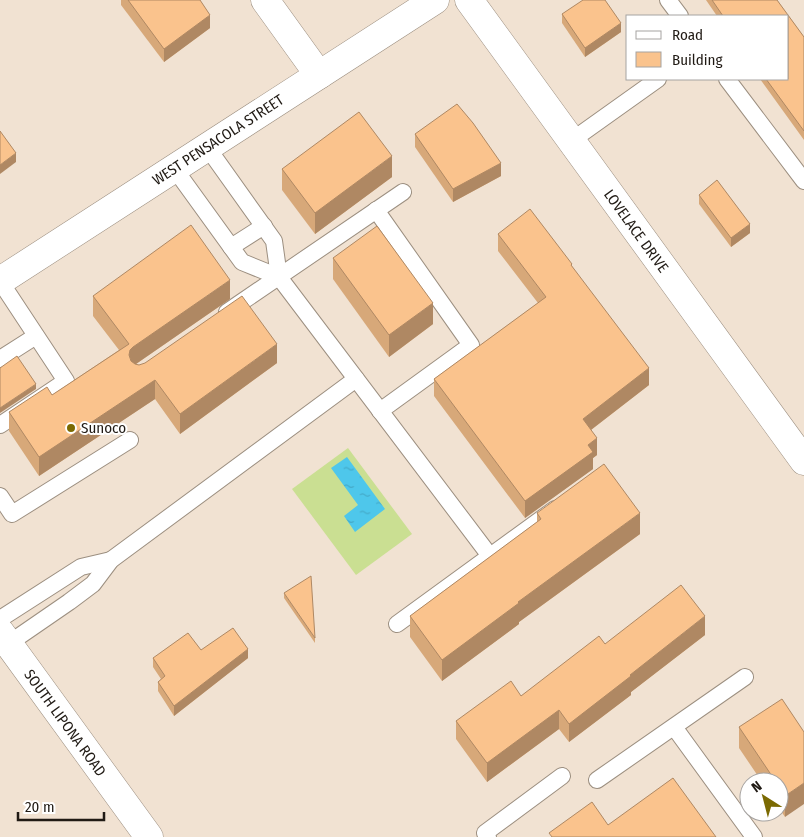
<svg xmlns="http://www.w3.org/2000/svg" width="804" height="837" viewBox="0 0 804 837" font-family="'Fira Sans Condensed',sans-serif">
<style>
.garden{fill:#cadf92}
.water{fill:url(#water-ripples)}
.lines{fill:none;stroke-linecap:round;stroke-linejoin:round}
.lane-casing{stroke:#9c8f80;stroke-width:18}
.street-casing{stroke:#9c8f80;stroke-width:29}
.secondary-casing{stroke:#9c8f80;stroke-width:29}
.lane{stroke:#fff;stroke-width:16}
.street{stroke:#fff;stroke-width:28}
.secondary{stroke:#fff;stroke-width:28}
.wall{fill:#d7a879}
.shaded-wall{fill:#af8863}
.building{fill:#fac38d;stroke:#af8863}
.poi-dot{fill:#7b6a02;stroke:#fff;stroke-width:2}
.labels{text-anchor:middle;stroke-width:4;stroke-linejoin:round;paint-order:stroke}
.street-label{font-size:15px;fill:#201a14;stroke:#fff}
.poi-label{font-size:15px;fill:#201a14;stroke:#fff;text-anchor:start}
</style>
<defs>
<pattern id="water-ripples" width="26" height="14" patternUnits="userSpaceOnUse" patternTransform="scale(1.25)"><rect width="26" height="14" fill="#4ec7eb"/><path d="M2 4q2-2 4 0t4 0M15 11q2-2 4 0t4 0" fill="none" stroke="#44aac9"/></pattern>
</defs>
<rect width="100%" height="100%" fill="#f1e2d2"/>
<path class="garden" d="M 348,448 L 412,534 L 356,575 L 292,489 Z"/>
<path class="water" d="M 347,457 L 385,509 L 355,532 L 344,516 L 358,505 L 331,468 Z"/>
<g class="lines">
<defs>
<g id="lane">
<path d="M 668,0 L 680,16"/>
<path d="M 727,79 L 804,181"/>
<path d="M 571,141 L 658,79"/>
<path d="M 207,147 L 274,241 L 279,277 L 490,556"/>
<path d="M 174,168 L 242,262 L 279,277"/>
<path d="M 376,210 L 471,345 L 380,411"/>
<path d="M 231,247 L 264,226"/>
<path d="M 227,312 L 403,192"/>
<path d="M 0,359 L 36,336"/>
<path d="M 0,425 L 66,381 L 0,281"/>
<path d="M 0,496 L 12,514 L 130,440"/>
<path d="M 0,619 L 81,567 L 111,560"/>
<path d="M 397,624 L 555,509"/>
<path d="M 8,644 L 69,602 L 93,584 L 111,560 L 356,379"/>
<path d="M 674,727 L 754,837"/>
<path d="M 597,780 L 745,677"/>
<path d="M 488,837 L 485,833 L 562,776"/>
</g>
<g id="street">
<path d="M 265,0 L 319,75"/>
<path d="M 469,0 L 804,461"/>
</g>
<g id="secondary">
<path d="M 0,281 L 435,0"/>
<path d="M 0,632 L 149,837"/>
</g>
</defs>
<use href="#lane" class="lane-casing"/>
<use href="#street" class="street-casing"/>
<use href="#secondary" class="secondary-casing"/>
<use href="#lane" class="lane"/>
<use href="#street" class="street"/>
<use href="#secondary" class="secondary"/>
</g>
<g class="wall">
<path d="M 121,0 L 200,0 L 210,28 L 164,62 L 121,5 Z"/>
<path d="M 706,0 L 777,0 L 804,37 L 804,140 L 760,79 L 788,79 L 788,16 L 717,16 Z"/>
<path d="M 562,14 L 621,32 L 585,57 L 562,23 Z"/>
<path d="M 415,134 L 501,176 L 453,202 L 415,147 Z"/>
<path d="M 282,169 L 392,177 L 315,234 L 282,190 Z"/>
<path d="M 699,195 L 750,233 L 731,247 L 699,204 Z"/>
<path d="M 498,234 L 572,267 L 649,385 L 591,430 L 597,455 L 593,458 L 593,469 L 525,518 L 434,396 L 434,379 L 538,303 L 498,251 Z"/>
<path d="M 333,258 L 433,324 L 389,357 L 333,279 Z"/>
<path d="M 93,296 L 230,299 L 136,364 L 139,365 L 277,363 L 180,434 L 155,399 L 39,476 L 9,431 L 9,412 L 52,395 L 119,350 L 93,316 Z"/>
<path d="M 537,513 L 640,534 L 519,622 L 519,624 L 442,681 L 410,637 L 410,616 L 537,522 Z"/>
<path d="M 284,593 L 315,638 L 315,643 L 284,598 Z"/>
<path d="M 705,635 L 631,692 L 631,695 L 569,742 L 559,729 L 487,782 L 456,739 L 456,721 L 521,696 L 605,644 Z"/>
<path d="M 201,650 L 248,658 L 174,716 L 158,691 L 158,682 L 161,679 L 153,667 L 153,658 Z"/>
<path d="M 739,727 L 804,732 L 785,817 L 779,808 L 779,782 L 762,782 L 739,748 Z"/>
</g>
<g class="shaded-wall">
<path d="M 210,15 L 210,28 L 164,62 L 164,49 Z"/>
<path d="M 621,23 L 621,32 L 585,57 L 585,48 Z"/>
<path d="M 16,153 L 16,162 L 0,174 L 0,165 Z"/>
<path d="M 392,156 L 392,177 L 315,234 L 315,213 Z"/>
<path d="M 501,163 L 501,176 L 453,202 L 453,189 Z"/>
<path d="M 750,224 L 750,233 L 731,247 L 731,238 Z"/>
<path d="M 230,280 L 230,299 L 133,366 L 129,355 L 130,350 L 133,347 Z"/>
<path d="M 433,303 L 433,324 L 389,357 L 389,335 Z"/>
<path d="M 277,344 L 277,363 L 180,434 L 180,414 Z"/>
<path d="M 649,368 L 649,385 L 583,436 L 583,419 Z"/>
<path d="M 155,380 L 155,399 L 39,476 L 39,457 Z"/>
<path d="M 36,384 L 36,389 L 0,413 L 0,408 Z"/>
<path d="M 597,438 L 597,455 L 593,458 L 593,469 L 525,518 L 525,501 L 588,445 Z"/>
<path d="M 640,513 L 640,534 L 519,622 L 519,624 L 442,681 L 442,660 L 518,602 Z"/>
<path d="M 705,616 L 705,635 L 631,692 L 631,695 L 569,742 L 569,724 L 630,675 Z"/>
<path d="M 248,649 L 248,658 L 174,716 L 174,706 Z"/>
<path d="M 559,710 L 559,729 L 487,782 L 487,763 Z"/>
<path d="M 804,783 L 804,804 L 785,817 L 785,796 Z"/>
</g>
<g class="building">
<path d="M 128,0 L 200,0 L 210,15 L 164,49 Z"/>
<path d="M 583,0 L 605,0 L 621,23 L 585,48 L 562,14 Z"/>
<path d="M 712,0 L 777,0 L 804,37 L 804,131 L 766,79 L 788,79 L 788,16 L 723,16 Z"/>
<path d="M 457,104 L 473,123 L 501,163 L 453,189 L 415,134 Z"/>
<path d="M 359,112 L 392,156 L 315,213 L 282,169 Z"/>
<path d="M 0,131 L 16,153 L 0,165 Z"/>
<path d="M 717,180 L 750,224 L 731,238 L 699,195 Z"/>
<path d="M 530,209 L 572,264 L 571,265 L 649,368 L 583,419 L 597,438 L 588,445 L 593,452 L 525,501 L 434,379 L 546,297 L 498,234 Z"/>
<path d="M 191,225 L 230,280 L 133,347 L 130,350 L 129,355 L 131,361 L 135,364 L 139,365 L 145,363 L 242,296 L 277,344 L 180,414 L 155,380 L 39,457 L 9,412 L 47,387 L 52,395 L 129,344 L 93,296 Z"/>
<path d="M 377,226 L 433,303 L 389,335 L 333,258 Z"/>
<path d="M 17,356 L 36,384 L 0,408 L 0,368 Z"/>
<path d="M 604,464 L 640,513 L 518,602 L 519,603 L 442,660 L 410,616 L 541,519 L 537,513 Z"/>
<path d="M 311,576 L 315,638 L 284,593 Z"/>
<path d="M 681,585 L 705,616 L 630,675 L 631,676 L 569,724 L 559,710 L 487,763 L 456,721 L 511,681 L 521,696 L 599,636 L 605,644 Z"/>
<path d="M 233,628 L 248,649 L 174,706 L 158,682 L 165,676 L 153,658 L 188,633 L 201,650 Z"/>
<path d="M 782,699 L 804,732 L 804,783 L 785,796 L 779,787 L 779,782 L 776,782 L 739,727 Z"/>
<path d="M 673,778 L 716,837 L 552,837 L 549,833 L 592,802 L 608,825 Z"/>
</g>
<circle class="poi-dot" cx="71" cy="428" r="5"/>
<g class="labels">
<g class="street-label">
<text transform="translate(218 140) rotate(-33)" y="5">WEST PENSACOLA STREET</text>
<text transform="translate(636 231) rotate(54)" y="5">LOVELACE DRIVE</text>
<text transform="translate(65 723) rotate(54)" y="5">SOUTH LIPONA ROAD</text>
</g>
<g class="poi-label">
<text x="81" y="433">Sunoco</text>
</g>
</g>
<rect x="626" y="15" width="162" height="65" fill="#ffffff" stroke="#a6a3a1"/>
<rect x="636" y="31" width="25" height="8" fill="#ffffff" stroke="#a6a3a1"/>
<text x="672" y="40" font-size="15" fill="#201a14">Road</text>
<rect x="636" y="52" width="25" height="15" fill="#fac38d" stroke="#a6a3a1"/>
<text x="672" y="65" font-size="15" fill="#201a14">Building</text>
<g transform="translate(764 797) rotate(324)"><circle r="24" fill="#ffffff" stroke="#a6a3a1"/>
<path d="M0-4L9 19L0 12L-9 19Z" fill="#7b6a02"/>
<text y="-8" font-size="14" font-weight="bold" text-anchor="middle" fill="#201a14">N</text>
</g>
<path d="M18 812v8h86v-8" fill="none" stroke="#201a14" stroke-width="2.5"/>
<text x="25" y="812" font-size="15" fill="#201a14" stroke="#ffffff" stroke-width="4" paint-order="stroke">20 m</text>
</svg>
